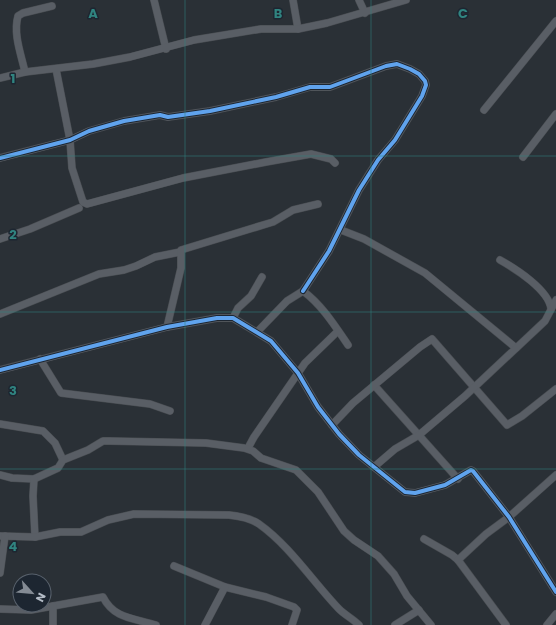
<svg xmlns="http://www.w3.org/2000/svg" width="556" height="625" viewBox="0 0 556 625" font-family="Poppins,sans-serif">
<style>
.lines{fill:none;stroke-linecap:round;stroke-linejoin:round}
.street-casing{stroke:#484c51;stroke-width:8}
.street{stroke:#595e65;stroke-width:7}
.cycleway-casing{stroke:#1d2631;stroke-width:6}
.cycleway{stroke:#60a3ed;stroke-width:4}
.grid{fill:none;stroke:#308480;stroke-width:1;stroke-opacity:0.55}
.grid-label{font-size:13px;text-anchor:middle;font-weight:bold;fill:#308480;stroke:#1d2631;stroke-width:3;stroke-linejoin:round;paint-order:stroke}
</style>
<rect width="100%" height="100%" fill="#2a3036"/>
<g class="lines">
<defs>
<g id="street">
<path d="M 154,0 L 166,49"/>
<path d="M 293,0 L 298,29"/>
<path d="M 359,0 L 365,13"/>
<path d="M 56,69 L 70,140 L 72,168 L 83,202 L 87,204 L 183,178 L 266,162 L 311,154 L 331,159 L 335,163"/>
<path d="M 25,72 C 21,54 13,34 18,16 L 23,13 L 52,6"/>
<path d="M 0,78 L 25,72 L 93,64 L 130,57 L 194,40 L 261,29 L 298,29 L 327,23 L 406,0"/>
<path d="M 484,110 L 556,21"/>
<path d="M 523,157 L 556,114"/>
<path d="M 0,158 L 70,140 L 89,131 L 124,121 L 160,115 L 168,117 L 210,111 L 276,97 L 310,87 L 330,87 L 386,66 L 397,64 L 410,69 L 419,74 L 425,81 L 426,85 L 422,96 L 395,140 L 378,160 L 359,190 L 329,251 L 303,291"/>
<path d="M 341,230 L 364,239 L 425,273 L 516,348"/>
<path d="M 0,239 L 30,229 L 79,208"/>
<path d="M 500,260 C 516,269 549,290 551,309"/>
<path d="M 0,314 L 99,274 L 124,270 L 136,266 L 155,257 L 180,252"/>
<path d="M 233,318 L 238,308 L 251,296 L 262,277"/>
<path d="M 167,327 L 181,268 L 181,250 L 273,222 L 293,210 L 318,204"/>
<path d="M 258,331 L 287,301 L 303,291 C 322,305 335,326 348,345"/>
<path d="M 40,359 L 61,393 L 150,404 L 170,411"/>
<path d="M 0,370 L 167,327 L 217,318 L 233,318 L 271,341 L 298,373 L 318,407 L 339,434 L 359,455 L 405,492 L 415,493 L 445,485 L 471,470 L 473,471 L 509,517 L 556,592"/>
<path d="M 374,385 L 458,479"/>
<path d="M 0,424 L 43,431 L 55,443 L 63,460"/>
<path d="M 332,425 L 353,403 L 420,347 L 432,339 L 507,425 L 522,416 L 556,389"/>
<path d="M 248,448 L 254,437 L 305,363 L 338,331"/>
<path d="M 374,467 L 395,449 L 419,435 L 465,396 L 545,321 L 556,300"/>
<path d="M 0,475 L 12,478 L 34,479 L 58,468 L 63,460 L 88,450 L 103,441 L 109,441 L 206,443 L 244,448 L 253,451 L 261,458 L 296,470 L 318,492 L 344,531 L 354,540 L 378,556 L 394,574 L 407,596 L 431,625"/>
<path d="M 34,479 L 33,496 L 35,537"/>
<path d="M 0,536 L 35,537 L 60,532 L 81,532 L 108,520 L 134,514 L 229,515 C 239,516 250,518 259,524 C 290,546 313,582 339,609 C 345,615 353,619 359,625"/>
<path d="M 424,539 L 452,555 L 458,560 L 506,625"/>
<path d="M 458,560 L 486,534 L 509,517 L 556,475"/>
<path d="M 174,566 L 225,587 L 266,597 L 294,607 L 297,610 L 292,625"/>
<path d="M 0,573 L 5,536"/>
<path d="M 0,609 L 31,610 L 103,597 C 114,619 134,618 156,625"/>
<path d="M 53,625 L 53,606"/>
<path d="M 205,625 L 225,587"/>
<path d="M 395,625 L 419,610"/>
<path d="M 547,625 L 556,614"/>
</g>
</defs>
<use href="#street" class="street-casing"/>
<use href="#street" class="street"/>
<defs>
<g id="cycleway">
<path d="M 0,158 L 70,140 L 89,131 L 124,121 L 160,115 L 168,117 L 210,111 L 276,97 L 310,87 L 330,87 L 386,66 L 397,64 L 410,69 L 419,74 L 425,81 L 426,85 L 422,96 L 395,140 L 378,160 L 359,190 L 329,251 L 303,291"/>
<path d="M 0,370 L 167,327 L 217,318 L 233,318 L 271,341 L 298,373 L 318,407 L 339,434 L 359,455 L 405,492 L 415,493 L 445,485 L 471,470 L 473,471 L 509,517 L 556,592"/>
</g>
</defs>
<use href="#cycleway" class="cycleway-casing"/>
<use href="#cycleway" class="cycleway"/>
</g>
<path class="grid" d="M 185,0 L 185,625M 371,0 L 371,625M 0,156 L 556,156M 0,312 L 556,312M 0,469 L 556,469"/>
<g class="grid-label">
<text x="93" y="18">A</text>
<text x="278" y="18">B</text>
<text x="463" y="18">C</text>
<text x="13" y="83">1</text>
<text x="13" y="239">2</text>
<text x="13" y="395">3</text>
<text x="13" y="551">4</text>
</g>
<g transform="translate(32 593) rotate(117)"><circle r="19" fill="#1d2631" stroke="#59626d"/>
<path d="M0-3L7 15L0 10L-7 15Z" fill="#848b94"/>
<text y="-6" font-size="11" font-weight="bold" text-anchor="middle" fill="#b4bcc7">N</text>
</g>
</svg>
